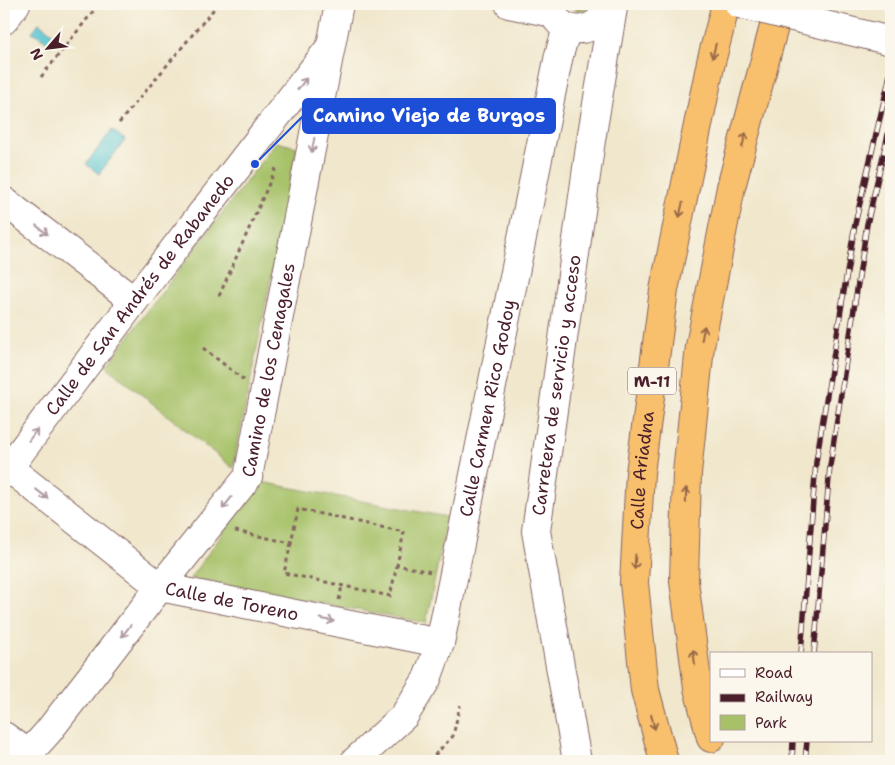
<svg xmlns="http://www.w3.org/2000/svg" width="895" height="765" viewBox="0 0 895 765" font-family="'Shantell Sans',sans-serif">
<style>
.green{fill:#a6c167;stroke:#787049}
.water{fill:#5ac6d2;stroke:#52727e}
.lines{fill:none;stroke-linecap:round;stroke-linejoin:round}
.minor-casing{stroke:#846563;stroke-width:30}
.highway-casing{stroke:#846563;stroke-width:30}
.path{stroke:#846563;stroke-width:3;stroke-dasharray:4 4;stroke-linecap:butt}
.minor{stroke:#fff;stroke-width:28}
.highway{stroke:#f8bf6c;stroke-width:28}
.rail-casing{stroke:#4a1f2b;stroke-width:5.5}
.rail{stroke:#fbf7ec;stroke-width:4;stroke-dasharray:11;stroke-linecap:butt}
.minor-bridge-casing{stroke:#846563;stroke-width:30;stroke-linecap:butt}
.minor-bridge{stroke:#fff;stroke-width:28}
.oneway{stroke:#986748}
.oneway2{stroke:#ae9aa0}
.labels{text-anchor:middle;stroke-width:4;stroke-linejoin:round;paint-order:stroke}
.shield{fill:#fbf7ec;stroke:#7f6065;stroke-width:1}
.shield-label{font-size:16px;font-weight:bold;fill:#4a1f2b}
.street-label{font-size:18px;fill:#4a1f2b;stroke:#fbf7ec}
.leader{fill:none;stroke:#1d4ed8;stroke-width:2}
.callout-dot{fill:#1d4ed8;stroke:#fbf7ec;stroke-width:2}
.callout{fill:#1d4ed8;stroke:#1d4ed8;stroke-width:2}
.callout-label{font-size:19px;text-anchor:middle;font-weight:bold;fill:#fff}
</style>
<rect width="100%" height="100%" fill="#fbf7ec"/>
<filter id="ink" filterUnits="userSpaceOnUse"><feTurbulence type="fractalNoise" baseFrequency=".02" numOctaves="2"/><feDisplacementMap in="SourceGraphic" scale="10" xChannelSelector="R" yChannelSelector="G"/><feConvolveMatrix kernelMatrix="1 2 1 2 8 2 1 2 1" color-interpolation-filters="sRGB"/></filter>
<filter id="wash" filterUnits="userSpaceOnUse"><feTurbulence type="fractalNoise" baseFrequency=".0096" numOctaves="4" result="noise"/><feDisplacementMap in="SourceGraphic" scale="20" xChannelSelector="R" yChannelSelector="G"/><feGaussianBlur stdDeviation="1.12" result="paint"/><feColorMatrix in="noise" values="0 0 0 0 0 0 0 0 0 0 0 0 0 0 0 0 0 1.4 0 .05"/><feComposite in="paint" operator="in"/></filter>
<g filter="url(#wash)">
<rect width="100%" height="100%" fill="#f0e7cc"/>
<g class="green">
<path d="M 570,4 L 591,4 C 585,12 576,13 570,4 Z"/>
<path d="M 276,142 L 297,147 L 233,468 L 106,366 Z"/>
<path d="M 261,482 L 447,517 L 426,623 L 190,578 Z"/>
</g>
<g class="water">
<path d="M 39,23 L 56,36 L 51,47 L 44,39 L 32,32 Z"/>
<path d="M 112,130 L 125,140 L 99,174 L 86,164 Z"/>
</g>
</g>
<g filter="url(#ink)">
<g class="lines">
<defs>
<g id="minor">
<path d="M 509,4 L 553,13"/>
<path d="M 550,4 C 552,10 554,17 559,22 C 571,34 595,31 603,15 C 605,12 606,7 607,4"/>
<path d="M 4,20 L 16,4"/>
<path d="M 4,201 L 134,301"/>
<path id="s1" d="M 4,464 L 160,587 L 440,643"/>
<path id="s2" d="M 4,474 L 134,301 L 328,50"/>
<path d="M 4,736 L 29,754"/>
<path id="s3" d="M 22,761 L 48,732 L 160,587 L 248,477 L 339,4"/>
<path id="s4" d="M 355,761 L 404,716 L 427,679 L 440,643 L 559,55 L 567,28"/>
<path id="s5" d="M 577,761 L 536,531 L 591,140 L 613,8"/>
</g>
<g id="highway">
<path d="M 711,738 L 698,688 L 684,581 L 687,473 L 700,346 L 731,187 L 780,4"/>
<path id="s6" d="M 664,761 L 645,690 L 634,583 L 640,473 L 664,290 L 711,62 L 726,4"/>
</g>
</defs>
<use href="#minor" class="minor-casing"/>
<use href="#highway" class="highway-casing"/>
<g class="path">
<path d="M 41,77 L 99,4"/>
<path d="M 119,123 L 218,4"/>
<path d="M 219,296 L 276,168"/>
<path d="M 203,348 L 244,380"/>
<path d="M 235,531 L 291,543 L 298,509 L 404,532 L 397,565 L 431,572"/>
<path d="M 291,543 L 284,573 L 390,596 L 397,565"/>
<path d="M 339,600 L 342,586"/>
<path d="M 429,761 L 453,736 L 460,705"/>
</g>
<use href="#minor" class="minor"/>
<use href="#highway" class="highway"/>
<defs>
<g id="rail">
<path d="M 801,654 L 816,462 L 855,224 L 891,71"/>
<path d="M 814,654 L 830,466 L 867,224 L 891,122"/>
<path d="M 792,761 L 793,741"/>
<path d="M 805,761 L 807,741"/>
</g>
</defs>
<use href="#rail" class="rail-casing"/>
<use href="#rail" class="rail"/>
<defs>
<path id="minor-bridge" d="M 739,4 L 891,41"/>
</defs>
<use href="#minor-bridge" class="minor-bridge-casing"/>
<use href="#minor-bridge" class="minor-bridge"/>
</g>
<defs><path id="oneway-shaft" d="M-6 0H5M1.5-3L5.5 0L1.5 3" fill="none" stroke-width="1.6" stroke-linecap="round" stroke-linejoin="round" transform="scale(1.25)"/></defs>
<g class="oneway">
<use href="#oneway-shaft" transform="translate(714 51) rotate(104)"/>
<use href="#oneway-shaft" transform="translate(744 140) rotate(-75)"/>
<use href="#oneway-shaft" transform="translate(681 210) rotate(102)"/>
<use href="#oneway-shaft" transform="translate(703 333) rotate(-79)"/>
<use href="#oneway-shaft" transform="translate(686 495) rotate(-89)"/>
<use href="#oneway-shaft" transform="translate(635 562) rotate(93)"/>
<use href="#oneway-shaft" transform="translate(694 657) rotate(-97)"/>
<use href="#oneway-shaft" transform="translate(653 722) rotate(75)"/>
</g>
<g class="oneway2">
<use href="#oneway-shaft" transform="translate(302 84) rotate(-52)"/>
<use href="#oneway-shaft" transform="translate(313 145) rotate(101)"/>
<use href="#oneway-shaft" transform="translate(42 230) rotate(38)"/>
<use href="#oneway-shaft" transform="translate(33 435) rotate(-53)"/>
<use href="#oneway-shaft" transform="translate(42 494) rotate(38)"/>
<use href="#oneway-shaft" transform="translate(227 503) rotate(128)"/>
<use href="#oneway-shaft" transform="translate(327 620) rotate(12)"/>
<use href="#oneway-shaft" transform="translate(126 631) rotate(128)"/>
</g>
</g>
<g class="labels">
<rect class="shield" x="628" y="367.5" width="48" height="27" rx="4"/>
<g class="shield-label">
<text x="652" y="387">M-11</text>
</g>
<g class="street-label">
<text dy="6" stroke="none"><textPath href="#s2" startOffset="225">Calle de San Andrés de Rabanedo</textPath></text>
<text dy="6" stroke="none"><textPath href="#s3" startOffset="472">Camino de los Cenagales</textPath></text>
<text dy="6" stroke="none"><textPath href="#s5" startOffset="381">Carretera de servicio y acceso</textPath></text>
<text dy="6" stroke="none"><textPath href="#s4" startOffset="388">Calle Carmen Rico Godoy</textPath></text>
<text dy="6" stroke="none"><textPath href="#s6" startOffset="294">Calle Ariadna</textPath></text>
<text dy="6" stroke="none"><textPath href="#s1" startOffset="272">Calle de Toreno</textPath></text>
</g>
</g>
<path class="leader" d="M255 164L303 116"/>
<circle class="callout-dot" cx="255" cy="164" r="5"/>
<rect class="callout" x="303" y="99" width="252" height="34" rx="5"/>
<g class="callout-label">
<text x="429" y="122">Camino Viejo de Burgos</text>
</g>
<rect width="895" height="765" fill="none" stroke="#fbf7ec" stroke-width="20"/>
<rect x="710" y="652" width="162" height="90" fill="#fbf7ec" stroke="#b4a19f"/>
<rect x="720" y="669" width="25" height="8" fill="#ffffff" stroke="#b4a19f"/>
<text x="755" y="678" font-size="15" fill="#4a1f2b">Road</text>
<rect x="720" y="694" width="25" height="8" fill="#4a1f2b" stroke="#b4a19f"/>
<text x="755" y="702" font-size="15" fill="#4a1f2b">Railway</text>
<rect x="720" y="715" width="25" height="15" fill="#a6c167" stroke="#b4a19f"/>
<text x="755" y="728" font-size="15" fill="#4a1f2b">Park</text>
<g transform="translate(48 48) rotate(242)" stroke="#fbf7ec" stroke-width="4" paint-order="stroke">
<path d="M0-4L9 19L0 12L-9 19Z" fill="#4a1f2b"/>
<text y="-8" font-size="14" font-weight="bold" text-anchor="middle" fill="#4a1f2b">N</text>
</g>
</svg>
